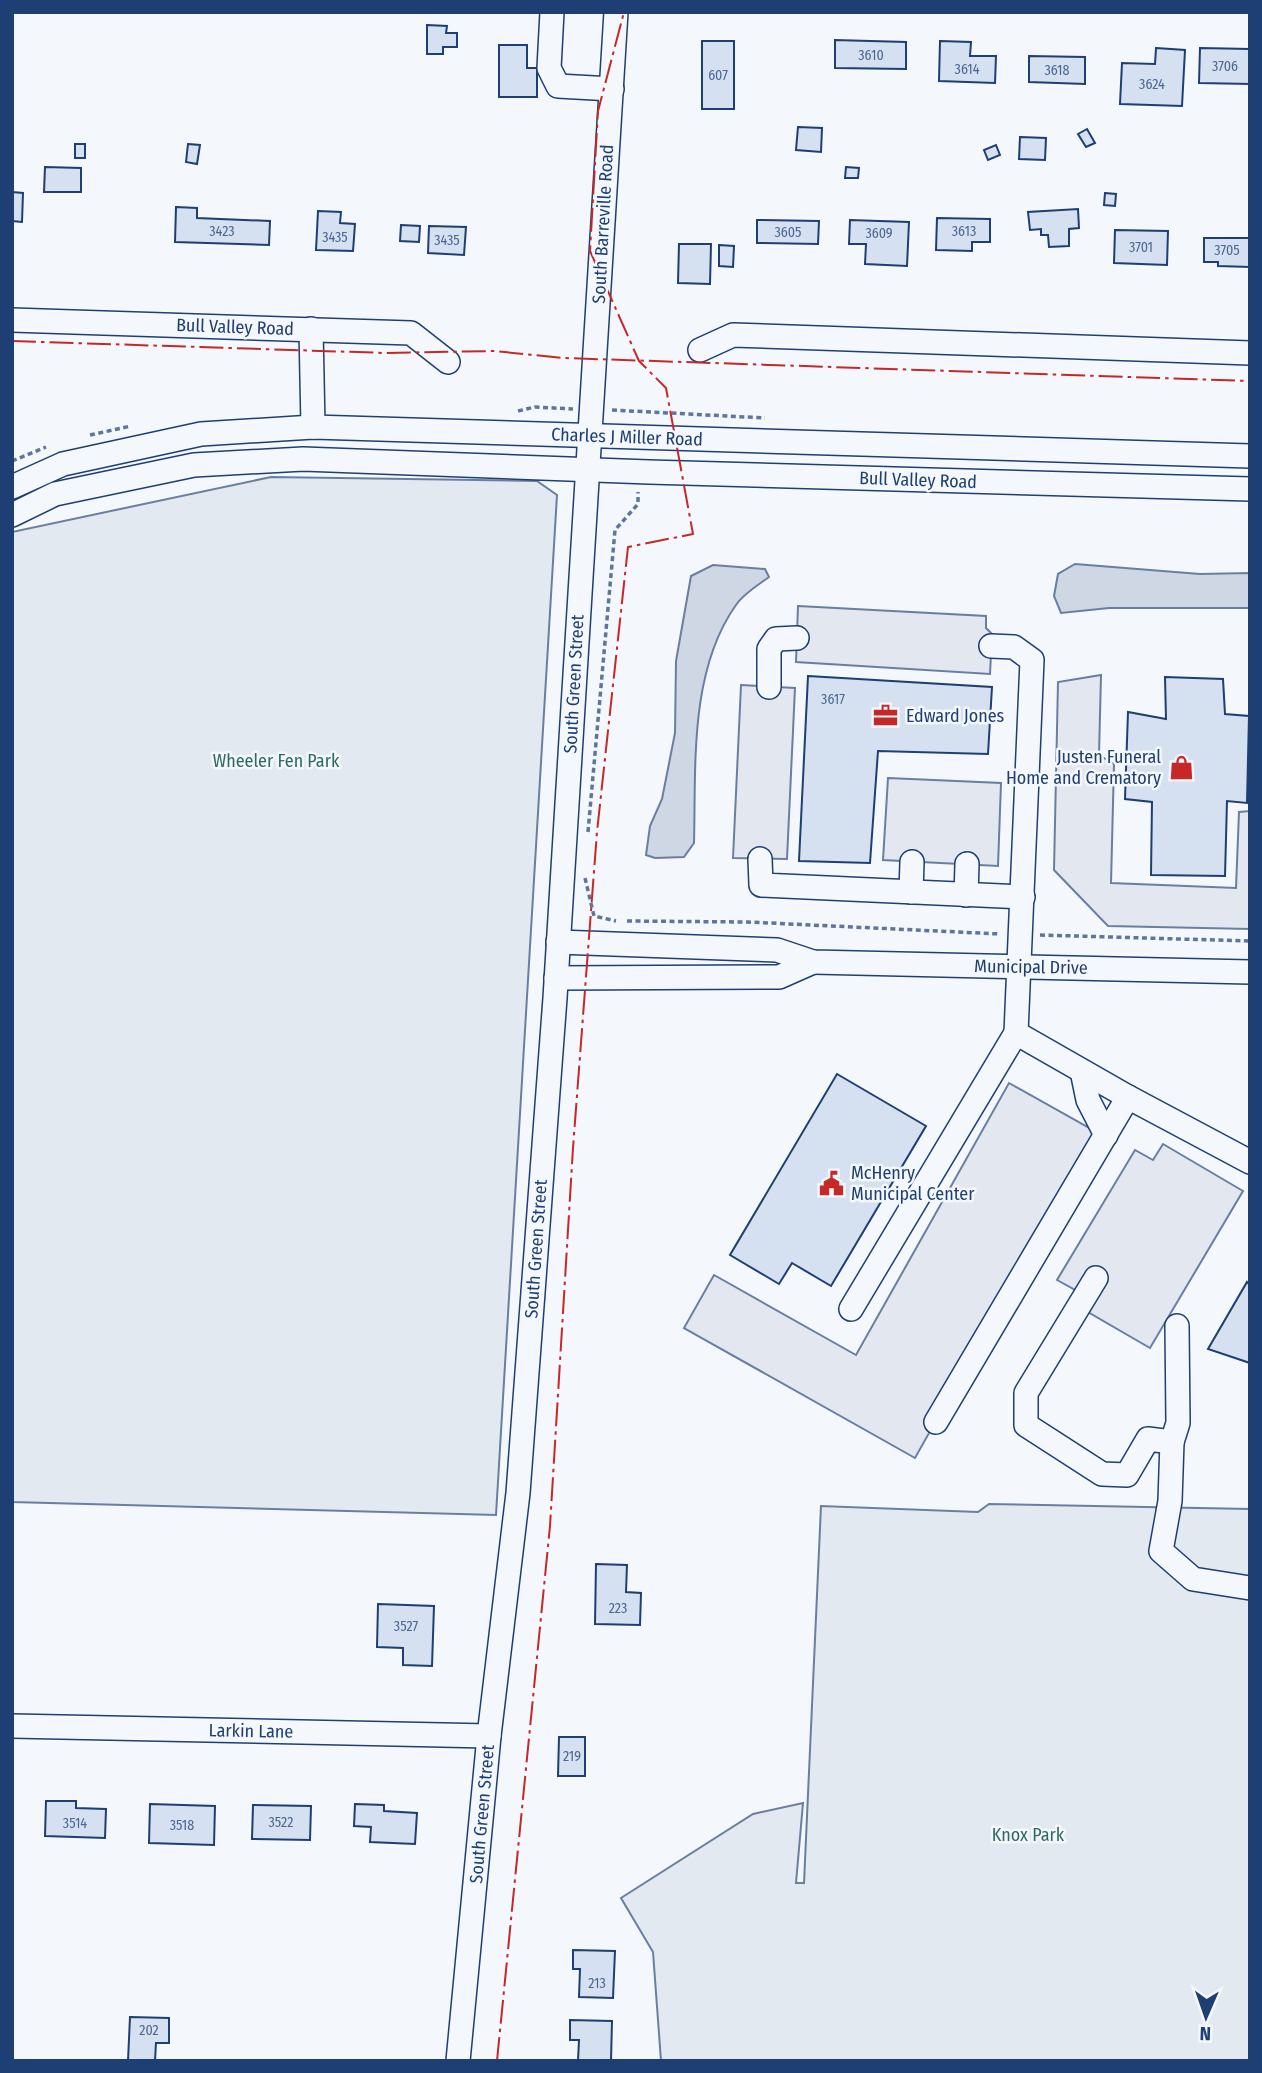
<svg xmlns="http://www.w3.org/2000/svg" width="1262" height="2073" viewBox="0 0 1262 2073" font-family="'Fira Sans Condensed',sans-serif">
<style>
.green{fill:#e3e9f0;stroke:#687fa3;stroke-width:2}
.parking{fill:#e3e8f0;stroke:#687fa3;stroke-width:2}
.water{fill:#cfd7e4;stroke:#687fa3;stroke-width:2}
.building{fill:#d5e0f0;stroke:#1d3f73;stroke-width:2}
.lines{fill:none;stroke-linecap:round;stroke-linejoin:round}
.minor-casing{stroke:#1d3f73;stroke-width:26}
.path{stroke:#5e769c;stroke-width:3.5;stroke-dasharray:5 3.5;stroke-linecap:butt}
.minor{stroke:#f4f7fb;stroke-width:23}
.power{stroke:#c62828;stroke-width:2;stroke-dasharray:24 5 3.5 5;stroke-linecap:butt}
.labels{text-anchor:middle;stroke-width:5;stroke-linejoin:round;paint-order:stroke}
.number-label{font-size:14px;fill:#4b6792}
.street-label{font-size:18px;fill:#1d3f73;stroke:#f4f7fb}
.poi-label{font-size:18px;fill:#1d3f73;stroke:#f4f7fb;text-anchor:start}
.park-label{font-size:18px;fill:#2c6c60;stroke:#f4f7fb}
</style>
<rect width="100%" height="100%" fill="#f4f7fb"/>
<g class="green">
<path d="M 271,477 L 537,481 L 557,495 L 496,1515 L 12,1502 L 12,532 Z"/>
<path d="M 989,1504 L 1250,1509 L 1250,2061 L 661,2061 L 653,1952 L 621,1898 L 753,1814 L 803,1803 L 796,1883 L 804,1883 L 821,1506 L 978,1512 Z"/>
</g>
<g class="parking">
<path d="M 798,606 L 986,616 L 986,628 L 992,634 L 990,674 L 796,662 Z"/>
<path d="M 1101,675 L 1099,755 L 1114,764 L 1111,883 L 1236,888 L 1239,812 L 1250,811 L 1250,929 L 1108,926 L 1054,870 L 1058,682 Z"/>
<path d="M 741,685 L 795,688 L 787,859 L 733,858 Z"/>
<path d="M 888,778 L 1001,783 L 998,866 L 883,860 Z"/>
<path d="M 1009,1083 L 1098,1133 L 915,1458 L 684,1328 L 714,1275 L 856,1355 Z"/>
<path d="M 1163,1144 L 1243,1191 L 1150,1348 L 1069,1301 L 1075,1290 L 1057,1280 L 1135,1150 L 1153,1160 Z"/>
</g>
<g class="water">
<path d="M 1075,564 L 1200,574 L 1250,573 L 1250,608 L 1109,608 L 1061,613 L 1054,596 L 1058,574 Z"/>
<path d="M 713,565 L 765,569 L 769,577 C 758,585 743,594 736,605 C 689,671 696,766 694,843 L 684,857 L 655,858 L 646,855 L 650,826 L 662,799 L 675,733 L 676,661 L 691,576 Z"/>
</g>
<g class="building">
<path d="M 427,25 L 447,26 L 446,33 L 457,33 L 457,47 L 443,47 L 443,54 L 427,54 Z"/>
<path d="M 835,40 L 906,42 L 906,69 L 835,68 Z"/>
<rect x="702" y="41" width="32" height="68"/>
<path d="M 940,41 L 971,42 L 970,56 L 996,56 L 995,83 L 939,81 Z"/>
<path d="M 499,45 L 527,45 L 527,68 L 537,68 L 537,97 L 499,97 Z"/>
<path d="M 1156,48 L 1185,50 L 1182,106 L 1120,104 L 1122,63 L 1155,64 Z"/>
<path d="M 1200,48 L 1250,49 L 1250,84 L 1199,83 Z"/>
<path d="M 1029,56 L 1085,57 L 1085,84 L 1029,82 Z"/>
<path d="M 798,127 L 822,128 L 821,152 L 796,150 Z"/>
<path d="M 1087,129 L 1095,143 L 1086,147 L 1078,134 Z"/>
<path d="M 1020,137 L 1046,138 L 1045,160 L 1019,159 Z"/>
<rect x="75" y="144" width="10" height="14"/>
<path d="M 188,144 L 200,145 L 197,164 L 186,162 Z"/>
<path d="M 996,145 L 1000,155 L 988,160 L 984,150 Z"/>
<path d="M 45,167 L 81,168 L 81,192 L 44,192 Z"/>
<path d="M 846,167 L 859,168 L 858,178 L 845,178 Z"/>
<path d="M 12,192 L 23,193 L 22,222 L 12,221 Z"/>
<path d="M 1105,193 L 1116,194 L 1115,206 L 1104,205 Z"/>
<path d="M 176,207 L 197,208 L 197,218 L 270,221 L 269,245 L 175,242 Z"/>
<path d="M 1078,209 L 1079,228 L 1069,229 L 1069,246 L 1049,247 L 1048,235 L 1041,235 L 1041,229 L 1030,230 L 1028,212 Z"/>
<path d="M 318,211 L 341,212 L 340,223 L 355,224 L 353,251 L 316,250 Z"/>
<path d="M 937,218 L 990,219 L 990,242 L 972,242 L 972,251 L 936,250 Z"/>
<path d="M 757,220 L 819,221 L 818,244 L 757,243 Z"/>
<path d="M 850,220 L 909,222 L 907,266 L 865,264 L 866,244 L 849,244 Z"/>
<path d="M 401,225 L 420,226 L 419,242 L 400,241 Z"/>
<path d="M 429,226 L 466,227 L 464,255 L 428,253 Z"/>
<path d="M 1115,230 L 1168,231 L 1167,265 L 1114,263 Z"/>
<path d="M 1204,238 L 1250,238 L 1250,267 L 1218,266 L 1218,262 L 1204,262 Z"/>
<path d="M 679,244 L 711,244 L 710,284 L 678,283 Z"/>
<path d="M 719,245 L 734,246 L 733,267 L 719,266 Z"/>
<path d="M 808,676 L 992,687 L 988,754 L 878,751 L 870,863 L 799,861 Z"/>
<path d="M 1165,677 L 1223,679 L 1225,714 L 1249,716 L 1247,803 L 1227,801 L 1225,876 L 1151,875 L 1152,802 L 1125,799 L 1128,712 L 1166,719 Z"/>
<path d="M 837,1074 L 926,1126 L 831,1286 L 792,1263 L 779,1284 L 730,1255 Z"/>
<path d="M 1247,1282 L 1250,1285 L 1250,1363 L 1208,1349 Z"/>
<path d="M 596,1564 L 627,1565 L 626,1592 L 641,1593 L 640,1625 L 595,1624 Z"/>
<path d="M 378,1604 L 434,1606 L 432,1666 L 403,1665 L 403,1648 L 377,1647 Z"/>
<path d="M 559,1737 L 585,1737 L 585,1776 L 558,1776 Z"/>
<path d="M 46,1801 L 76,1801 L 76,1808 L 106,1809 L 105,1838 L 45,1836 Z"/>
<path d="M 150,1804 L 215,1806 L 214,1845 L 149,1843 Z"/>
<path d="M 355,1804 L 384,1805 L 384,1811 L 417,1813 L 415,1844 L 370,1842 L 371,1827 L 354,1826 Z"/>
<path d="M 253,1805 L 311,1806 L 310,1840 L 252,1839 Z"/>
<path d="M 573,1950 L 615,1951 L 613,1998 L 579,1997 L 580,1969 L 573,1969 Z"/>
<path d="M 130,2017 L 169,2018 L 169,2043 L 156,2043 L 155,2061 L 128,2061 Z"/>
<path d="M 570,2020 L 612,2021 L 611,2061 L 578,2061 L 579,2040 L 570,2040 Z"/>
</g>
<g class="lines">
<defs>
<g id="minor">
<path d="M 552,12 L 549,68 L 558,86 L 612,89"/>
<path d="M 12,320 L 411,333 L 448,362"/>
<path d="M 311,329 L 313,427"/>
<path d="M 700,350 L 733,335 L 1250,353"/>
<path d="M 12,487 L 63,464 L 201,434 L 313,427 L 1250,456"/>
<path d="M 12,515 L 55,494 L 194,465 L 303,459 L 649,472 L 1250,489"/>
<path d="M 769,687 L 769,649 L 776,639 L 797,638"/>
<path d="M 760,859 L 761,885 L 1023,897"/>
<path d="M 911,892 L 912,862"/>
<path d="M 966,895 L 967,864"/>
<path d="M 558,942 L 777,950 L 813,962 L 1250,972"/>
<path d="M 556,978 L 779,977 L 813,962"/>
<path d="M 1082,1071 L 1088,1100 L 1106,1135"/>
<path d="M 1128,1097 L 1250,1162"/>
<path d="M 1096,1278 L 1026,1393 L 1026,1425 L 1102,1474 L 1127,1475 L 1148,1439 L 1172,1442 L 1178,1423 L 1177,1326"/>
<path d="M 851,1309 L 1016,1033"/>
<path d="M 936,1422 L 1128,1097 L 1016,1033 L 1032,660 L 1014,647 L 991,646"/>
<path d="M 1172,1442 L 1170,1501 L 1161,1551 L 1193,1579 L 1250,1588"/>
<path d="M 12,1726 L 489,1736"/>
<path d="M 458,2061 L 489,1736 L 518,1493 L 555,998 L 616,12"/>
</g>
</defs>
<use href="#minor" class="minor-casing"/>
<g class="path">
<path d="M 612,410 L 765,418"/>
<path d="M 518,411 L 535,407 L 573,409"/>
<path d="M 90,435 L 131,426"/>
<path d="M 12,461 L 46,447"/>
<path d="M 588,832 L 615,530 L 638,504 L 638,492"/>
<path d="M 585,878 L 594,916 L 616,921"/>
<path d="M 627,921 L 748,922 L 1000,934"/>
<path d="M 1040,935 L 1250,941"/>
</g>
<use href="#minor" class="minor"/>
<g class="power">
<path d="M 12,341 L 385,353 L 494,351 L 564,358 L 1250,381"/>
<path d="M 497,2061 L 550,1526 L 573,1148 L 597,832 L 628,547 L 693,534 L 666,388 L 639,361 L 590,251 L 598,111 L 624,12"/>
</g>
</g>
<defs>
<symbol id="office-bare" viewBox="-9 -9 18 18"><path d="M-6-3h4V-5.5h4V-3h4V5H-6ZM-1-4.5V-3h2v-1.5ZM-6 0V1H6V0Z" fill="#c62828" stroke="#f4f7fb" stroke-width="2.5" paint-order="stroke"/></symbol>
<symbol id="shop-bare" viewBox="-9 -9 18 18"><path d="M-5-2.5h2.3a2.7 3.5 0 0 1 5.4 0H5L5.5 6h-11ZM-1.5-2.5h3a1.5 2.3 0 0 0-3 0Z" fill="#c62828" stroke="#f4f7fb" stroke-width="2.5" paint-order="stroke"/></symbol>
<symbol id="civic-bare" viewBox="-9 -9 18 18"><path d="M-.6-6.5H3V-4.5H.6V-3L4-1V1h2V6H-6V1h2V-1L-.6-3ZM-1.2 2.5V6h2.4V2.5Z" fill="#c62828" stroke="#f4f7fb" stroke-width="2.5" paint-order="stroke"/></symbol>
</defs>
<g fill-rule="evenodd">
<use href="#office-bare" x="868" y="698" width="35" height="35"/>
<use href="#shop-bare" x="1164" y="750" width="35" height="35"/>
<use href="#civic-bare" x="814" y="1166" width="35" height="35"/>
</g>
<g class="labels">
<g class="number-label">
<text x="871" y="60">3610</text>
<text x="1225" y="71">3706</text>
<text x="967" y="74">3614</text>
<text x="1057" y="75">3618</text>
<text x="718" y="80">607</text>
<text x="1152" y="89">3624</text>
<text x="222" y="236">3423</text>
<text x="964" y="236">3613</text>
<text x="788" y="237">3605</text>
<text x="879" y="238">3609</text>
<text x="335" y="242">3435</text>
<text x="447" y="245">3435</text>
<text x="1141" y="252">3701</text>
<text x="1227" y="255">3705</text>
<text x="833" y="704">3617</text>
<text x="618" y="1613">223</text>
<text x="406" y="1631">3527</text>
<text x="572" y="1761">219</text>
<text x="281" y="1827">3522</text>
<text x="75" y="1828">3514</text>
<text x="182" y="1830">3518</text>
<text x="597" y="1988">213</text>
<text x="149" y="2035">202</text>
</g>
<g class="street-label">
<text transform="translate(603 224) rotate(-87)" y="6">South Barreville Road</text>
<text transform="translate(235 327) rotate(2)" y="6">Bull Valley Road</text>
<text transform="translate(627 437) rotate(2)" y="6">Charles J Miller Road</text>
<text transform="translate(918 480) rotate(2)" y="6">Bull Valley Road</text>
<text transform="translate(574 684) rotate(-87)" y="6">South Green Street</text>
<text transform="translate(1031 967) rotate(1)" y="6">Municipal Drive</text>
<text transform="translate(536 1249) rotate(-86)" y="6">South Green Street</text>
<text transform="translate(251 1731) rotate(1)" y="6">Larkin Lane</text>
<text transform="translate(482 1814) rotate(-85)" y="6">South Green Street</text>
</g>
<g class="poi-label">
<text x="906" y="722">Edward Jones</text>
<text x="1161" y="763" text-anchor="end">Justen Funeral<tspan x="1161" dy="21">Home and Crematory</tspan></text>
<text x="851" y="1179">McHenry<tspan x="851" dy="21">Municipal Center</tspan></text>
</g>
<g class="park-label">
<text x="276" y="767">Wheeler Fen Park</text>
<text x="1028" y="1841">Knox Park</text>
</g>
</g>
<rect width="1262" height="2073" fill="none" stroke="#1d3f73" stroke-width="28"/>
<g transform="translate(1206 2017) rotate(182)" stroke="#f4f7fb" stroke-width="5" paint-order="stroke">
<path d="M0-5L12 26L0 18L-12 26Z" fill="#1d3f73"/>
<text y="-10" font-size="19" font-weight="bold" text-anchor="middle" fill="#1d3f73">N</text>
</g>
</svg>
